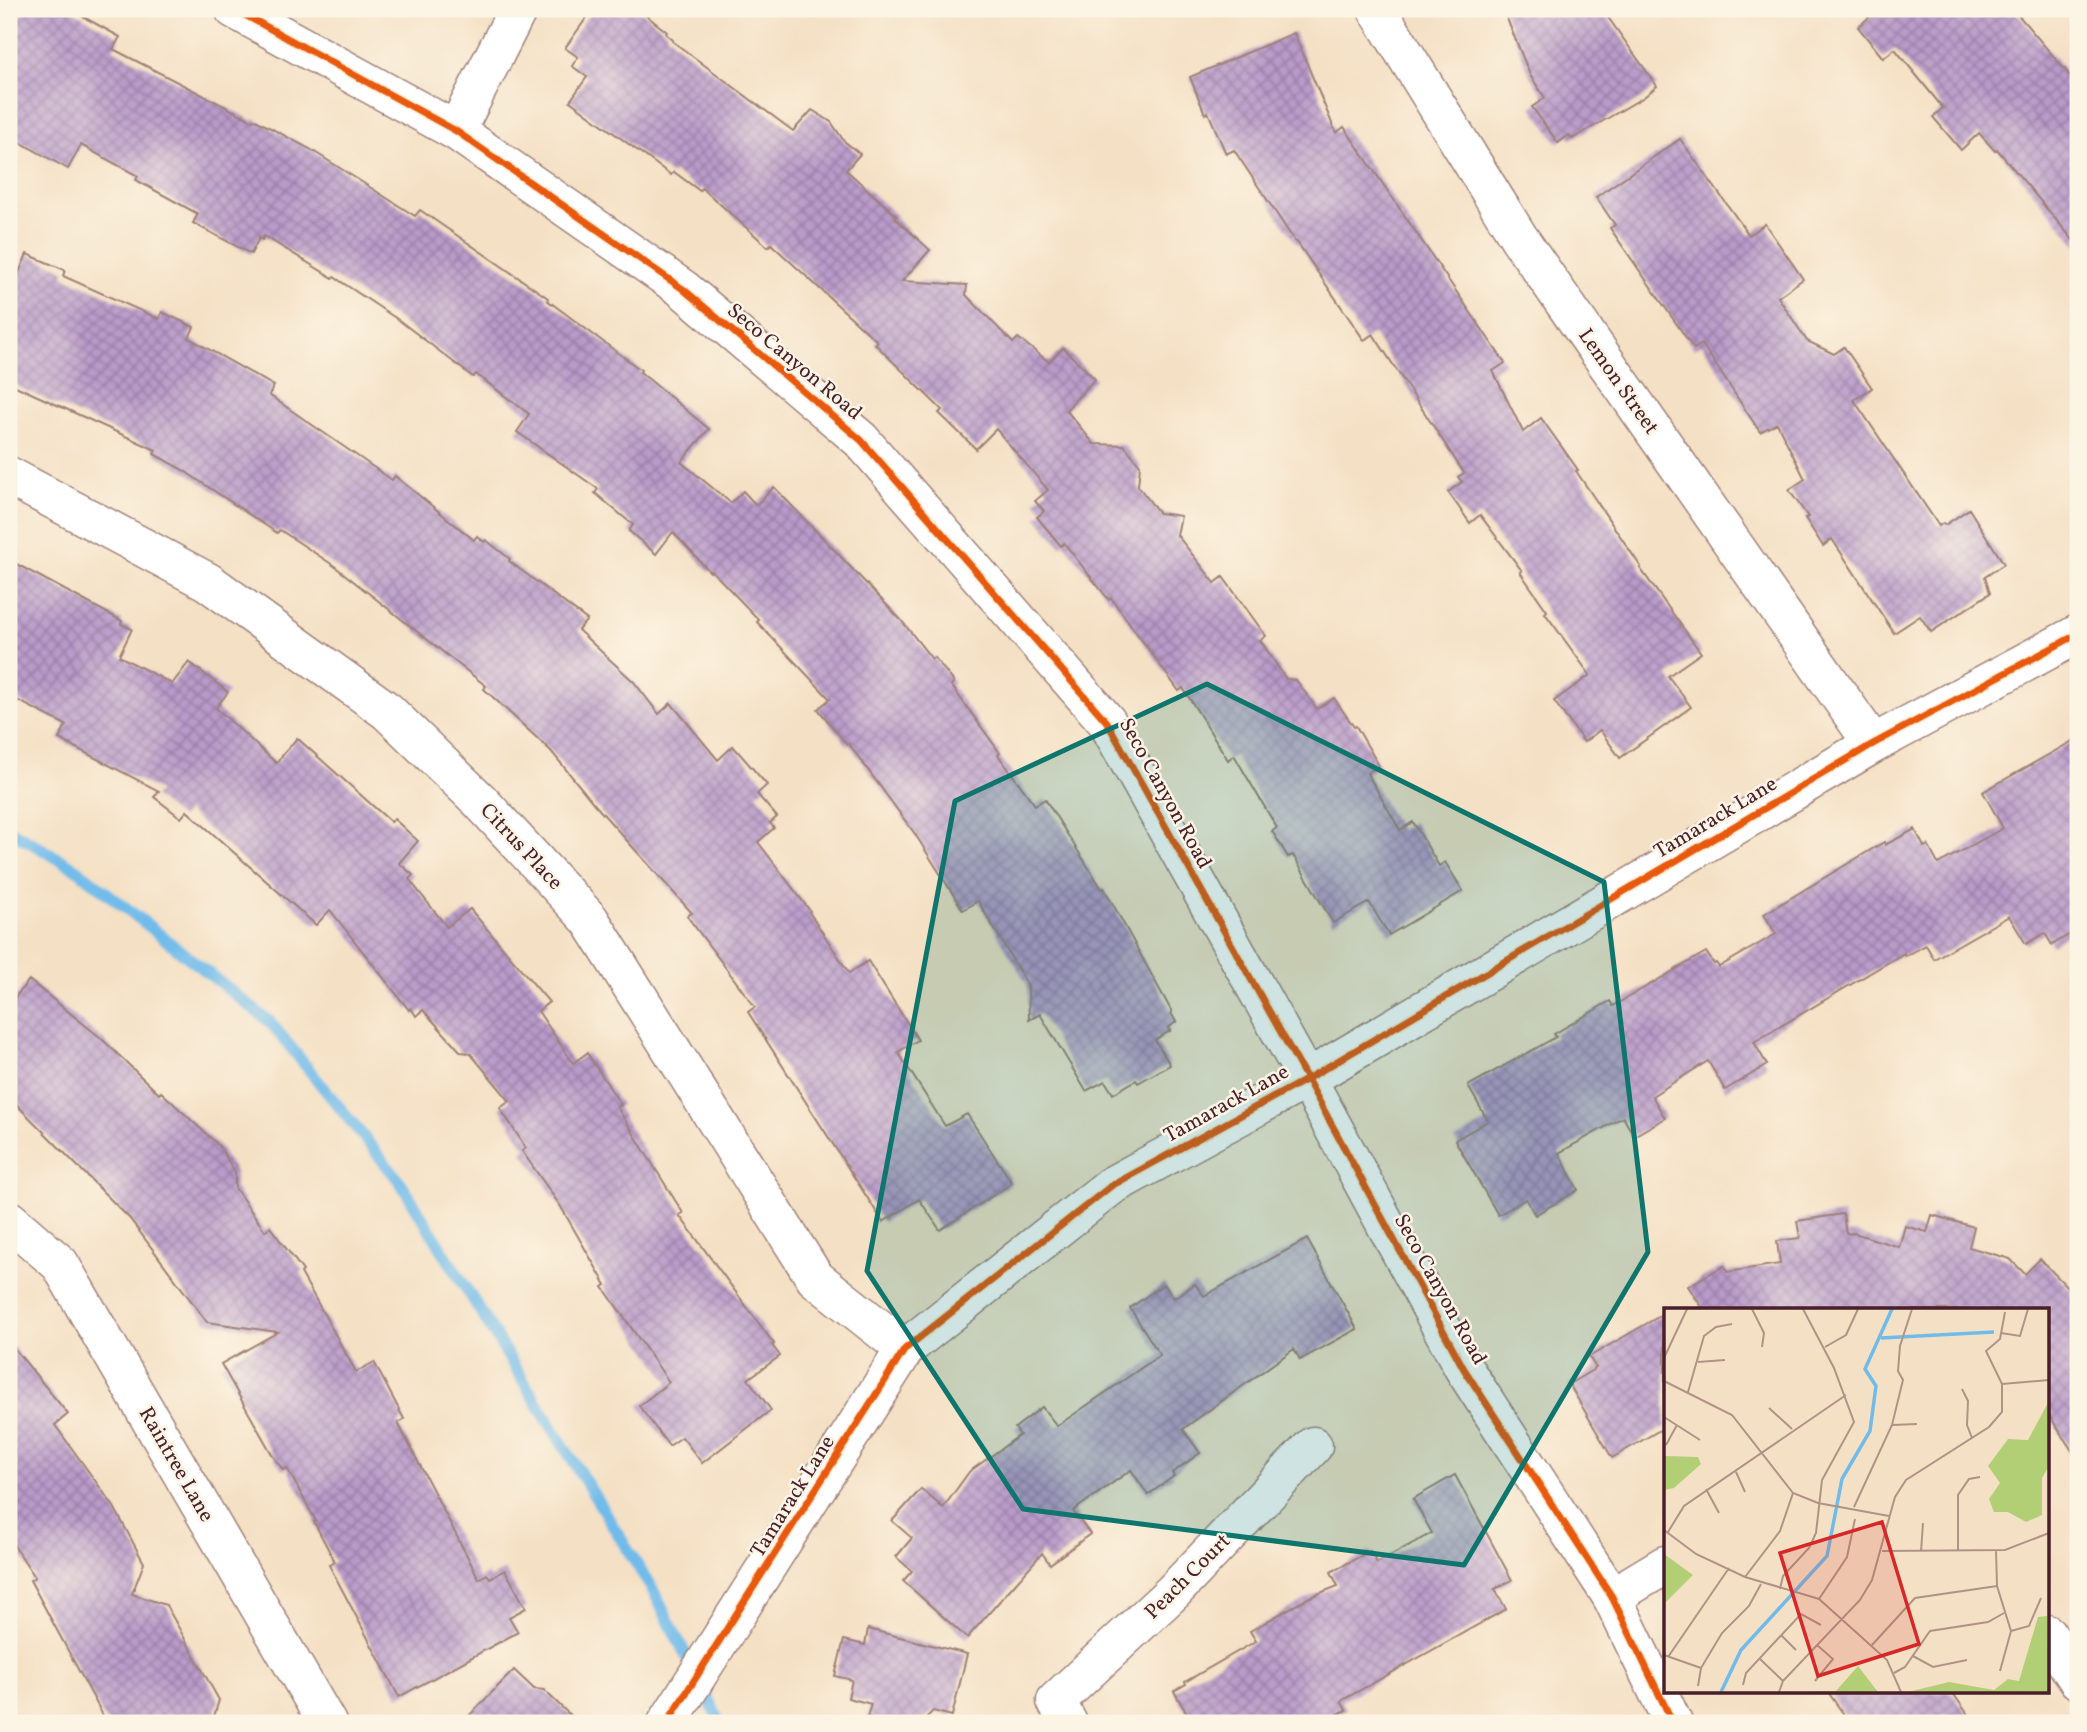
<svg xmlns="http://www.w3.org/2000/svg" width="2087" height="1732" viewBox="0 0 2087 1732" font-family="Vollkorn,serif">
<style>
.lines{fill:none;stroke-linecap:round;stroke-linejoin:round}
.stream{stroke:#71bbea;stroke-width:12}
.building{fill:url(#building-cross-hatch)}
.minor-casing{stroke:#9f8078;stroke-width:41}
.minor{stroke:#fff;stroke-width:38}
.cycleway-casing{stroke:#fcf5e5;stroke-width:11}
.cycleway{stroke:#e8590c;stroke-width:7}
.marked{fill:#0f766e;fill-opacity:0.2;stroke:#0f766e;stroke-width:5;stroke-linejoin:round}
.labels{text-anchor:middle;stroke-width:5;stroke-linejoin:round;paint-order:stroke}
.street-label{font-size:21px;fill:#4a1f2b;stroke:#fcf5e5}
.inset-river{fill:none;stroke:#71bbea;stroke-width:3.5}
.inset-road{fill:none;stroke:#b09387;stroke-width:2}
.view{fill:#d62828;fill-opacity:0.15;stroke:#d62828;stroke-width:3.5}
.inset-edge{fill:none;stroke:#4a1f2b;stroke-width:3.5}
</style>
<defs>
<pattern id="building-cross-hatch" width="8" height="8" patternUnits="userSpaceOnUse" patternTransform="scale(1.75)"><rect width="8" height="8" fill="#b99bca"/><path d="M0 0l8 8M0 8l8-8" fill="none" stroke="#987ea4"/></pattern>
</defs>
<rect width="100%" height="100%" fill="#fcf5e5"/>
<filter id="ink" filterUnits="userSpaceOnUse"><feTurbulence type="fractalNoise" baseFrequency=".0143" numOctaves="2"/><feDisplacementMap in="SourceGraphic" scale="14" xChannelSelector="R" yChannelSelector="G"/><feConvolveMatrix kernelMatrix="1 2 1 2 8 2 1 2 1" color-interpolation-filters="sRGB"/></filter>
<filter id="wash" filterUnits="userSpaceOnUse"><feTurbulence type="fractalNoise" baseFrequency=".00686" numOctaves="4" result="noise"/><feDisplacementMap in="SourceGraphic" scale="28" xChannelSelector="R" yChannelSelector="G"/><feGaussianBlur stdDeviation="1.57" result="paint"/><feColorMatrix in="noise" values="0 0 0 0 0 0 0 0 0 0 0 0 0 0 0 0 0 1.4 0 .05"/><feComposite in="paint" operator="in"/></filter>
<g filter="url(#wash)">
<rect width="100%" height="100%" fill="#f4e0c4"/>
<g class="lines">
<path class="stream" d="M 9,830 L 78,870 L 270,1022 L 401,1183 L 655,1594 L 720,1723"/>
</g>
<g id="blocks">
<g class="building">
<path d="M 9,9 L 69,9 L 120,37 L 113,49 L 253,121 L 254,119 L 310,149 L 415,216 L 420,210 L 548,298 L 547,300 L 641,370 L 640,372 L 709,429 L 681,462 L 731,503 L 743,491 L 756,505 L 774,487 L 901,620 L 932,659 L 934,657 L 954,682 L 951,685 L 1000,753 L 998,755 L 1035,805 L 1045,799 L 1102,889 L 1104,888 L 1172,1012 L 1171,1013 L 1176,1022 L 1168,1028 L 1170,1031 L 1155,1040 L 1170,1065 L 1138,1083 L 1136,1080 L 1113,1094 L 1105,1081 L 1086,1091 L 1040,1014 L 1029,1020 L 1028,986 L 978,901 L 963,910 L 915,834 L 849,744 L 847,745 L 818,709 L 830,699 L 757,622 L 759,620 L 712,571 L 710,572 L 673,532 L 656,554 L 629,531 L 633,525 L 595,493 L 598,489 L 517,432 L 529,414 L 476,374 L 473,377 L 400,321 L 334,277 L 333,278 L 264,236 L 262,240 L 259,238 L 251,254 L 193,223 L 198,214 L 136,180 L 138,176 L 81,145 L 68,169 L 9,136 Z"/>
<path d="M 593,9 L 638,9 L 667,32 L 666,34 L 673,40 L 672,41 L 793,131 L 812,110 L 831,122 L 844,141 L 860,154 L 846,170 L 897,216 L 895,218 L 930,250 L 902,281 L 967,285 L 966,295 L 1013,343 L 1018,338 L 1049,362 L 1063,348 L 1095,379 L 1066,410 L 1094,444 L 1124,445 L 1140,465 L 1138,486 L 1159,513 L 1181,516 L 1177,535 L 1215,583 L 1223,577 L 1266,636 L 1260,640 L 1286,679 L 1296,680 L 1317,709 L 1334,698 L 1354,727 L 1356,726 L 1379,766 L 1367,773 L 1400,830 L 1413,822 L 1439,866 L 1445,862 L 1463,891 L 1389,935 L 1369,902 L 1333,923 L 1293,855 L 1288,857 L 1272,831 L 1277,828 L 1234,755 L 1228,760 L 1183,688 L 1179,691 L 1111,598 L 1109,600 L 1064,543 L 1061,546 L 1037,517 L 1044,511 L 1035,501 L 1048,490 L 996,429 L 976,449 L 939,413 L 942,410 L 875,344 L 878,342 L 771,244 L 768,247 L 702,188 L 700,191 L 674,172 L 671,175 L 570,101 L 587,77 L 572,66 L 578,57 L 565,48 Z"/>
<path d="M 1503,9 L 1602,9 L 1657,86 L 1644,97 L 1572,139 L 1569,135 L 1558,143 L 1532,107 L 1545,98 L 1530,75 Z"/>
<path d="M 1879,9 L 2013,9 L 2078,85 L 2078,246 L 1997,149 L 1995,151 L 1979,133 L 1961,150 L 1933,117 L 1943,108 L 1895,49 L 1883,58 L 1858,27 Z"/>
<path d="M 1294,33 L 1336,133 L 1344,127 L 1505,363 L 1493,371 L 1523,432 L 1541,418 L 1578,470 L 1576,471 L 1641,567 L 1640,568 L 1701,653 L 1668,676 L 1691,707 L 1620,758 L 1600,730 L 1584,742 L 1554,701 L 1590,675 L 1545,613 L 1547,611 L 1520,572 L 1522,571 L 1480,515 L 1470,523 L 1448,492 L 1462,482 L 1458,477 L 1464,473 L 1373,334 L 1364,340 L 1297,242 L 1296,243 L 1234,150 L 1226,154 L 1208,112 L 1205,114 L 1190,77 Z"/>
<path d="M 1680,139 L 1749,235 L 1765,224 L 1803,279 L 1778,297 L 1807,341 L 1834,354 L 1844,347 L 1872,388 L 1854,400 L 1939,526 L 1943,523 L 1945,525 L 1969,509 L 2004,564 L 1985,577 L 1990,593 L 1931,632 L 1920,616 L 1894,633 L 1832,539 L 1823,546 L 1805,518 L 1808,517 L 1789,490 L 1805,479 L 1777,423 L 1760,432 L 1702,344 L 1694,349 L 1610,228 L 1615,225 L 1596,197 Z"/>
<path d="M 27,254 L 65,270 L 63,276 L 159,319 L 162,312 L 194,327 L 189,338 L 274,386 L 269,395 L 392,480 L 395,476 L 474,540 L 477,536 L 484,542 L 486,540 L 510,559 L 509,561 L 587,620 L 578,630 L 634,682 L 659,714 L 671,703 L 718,760 L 733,746 L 767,785 L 757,794 L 777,817 L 770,823 L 774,828 L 758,842 L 810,911 L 809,912 L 849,973 L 868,961 L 918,1040 L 898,1052 L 945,1126 L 967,1114 L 1012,1183 L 940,1230 L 919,1199 L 883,1222 L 748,1012 L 755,1007 L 687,916 L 692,913 L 595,805 L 551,751 L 484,689 L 486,686 L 333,565 L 280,530 L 277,533 L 183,470 L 154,454 L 156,450 L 9,383 L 9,270 L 18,275 Z"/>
<path d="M 9,560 L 122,621 L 121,624 L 132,629 L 119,656 L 172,684 L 189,662 L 228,692 L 216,708 L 276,763 L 297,738 L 391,822 L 394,819 L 418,841 L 399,863 L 413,875 L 409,879 L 447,927 L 470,909 L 549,1002 L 538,1011 L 573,1063 L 587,1053 L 621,1105 L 617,1107 L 683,1213 L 679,1215 L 774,1344 L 772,1345 L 780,1356 L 748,1379 L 771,1410 L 702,1463 L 682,1437 L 669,1446 L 639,1406 L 669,1382 L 603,1287 L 606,1285 L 561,1207 L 522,1151 L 526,1148 L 500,1108 L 510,1101 L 470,1053 L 461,1052 L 423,1010 L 416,1016 L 411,1008 L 409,1010 L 330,910 L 316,925 L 187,811 L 181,818 L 154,797 L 159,791 L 59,739 L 66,725 L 9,696 Z"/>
<path d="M 2078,738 L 2078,929 L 2052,945 L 2045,933 L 2026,944 L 2009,916 L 1934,959 L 1926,945 L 1905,956 L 1904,953 L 1754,1042 L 1767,1065 L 1725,1090 L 1708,1061 L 1652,1096 L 1665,1118 L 1634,1136 L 1623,1117 L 1559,1153 L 1578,1190 L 1535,1215 L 1526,1199 L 1498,1215 L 1455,1140 L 1488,1121 L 1468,1086 L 1556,1037 L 1554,1034 L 1610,1001 L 1613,1006 L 1706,952 L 1714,964 L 1716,963 L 1719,967 L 1776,934 L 1764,914 L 1884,842 L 1885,845 L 1915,829 L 1924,847 L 1928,845 L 1938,864 L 2003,828 L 1983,792 Z"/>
<path d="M 29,980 L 101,1038 L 159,1094 L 161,1092 L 219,1146 L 235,1172 L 235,1188 L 265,1231 L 270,1227 L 303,1271 L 301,1273 L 356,1372 L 374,1362 L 404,1419 L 398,1423 L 479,1579 L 487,1574 L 490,1578 L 505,1570 L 526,1608 L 509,1617 L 518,1632 L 399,1697 L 329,1565 L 335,1562 L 314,1522 L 316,1521 L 287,1468 L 283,1470 L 273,1456 L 221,1364 L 278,1332 L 207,1322 L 130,1219 L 9,1097 L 9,1005 Z"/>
<path d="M 1843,1214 L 1846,1234 L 1854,1233 L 1899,1247 L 1905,1226 L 1927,1232 L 1932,1215 L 1974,1227 L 1969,1247 L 2010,1259 L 2025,1274 L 2040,1259 L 2078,1298 L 2078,1460 L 2047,1412 L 2047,1310 L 1704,1310 L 1688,1286 L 1724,1266 L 1727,1272 L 1780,1264 L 1777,1241 L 1800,1238 L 1797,1221 Z"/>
<path d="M 1307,1239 L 1357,1329 L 1300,1360 L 1294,1349 L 1183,1429 L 1200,1453 L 1172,1473 L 1174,1476 L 1148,1495 L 1131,1470 L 1073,1511 L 1090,1534 L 1050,1564 L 1042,1553 L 967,1638 L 903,1581 L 912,1571 L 896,1557 L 912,1538 L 892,1521 L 921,1489 L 943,1508 L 969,1472 L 1020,1435 L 1015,1428 L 1042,1407 L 1057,1426 L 1160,1355 L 1130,1308 L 1164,1284 L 1174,1298 L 1195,1284 L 1204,1296 Z"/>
<path d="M 1665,1313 L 1665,1427 L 1612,1458 L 1569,1384 L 1596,1368 L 1589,1357 Z"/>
<path d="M 9,1342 L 68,1414 L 55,1425 L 114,1507 L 144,1563 L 132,1594 L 166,1605 L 219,1700 L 212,1723 L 107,1723 L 30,1580 L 35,1577 L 9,1538 Z"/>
<path d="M 1455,1475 L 1512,1580 L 1495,1589 L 1506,1609 L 1341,1701 L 1346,1710 L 1322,1723 L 1192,1723 L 1174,1691 L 1186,1684 L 1185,1682 L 1256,1641 L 1250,1631 L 1310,1597 L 1338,1586 L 1331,1572 L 1370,1551 L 1377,1563 L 1432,1533 L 1413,1499 Z"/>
<path d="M 868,1629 L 967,1654 L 952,1716 L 933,1711 L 921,1723 L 893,1723 L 867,1717 L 871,1704 L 848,1698 L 852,1680 L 835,1676 L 844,1640 L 865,1645 Z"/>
<path d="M 514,1670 L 534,1689 L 544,1690 L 578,1723 L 462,1723 Z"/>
<path d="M 1828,1692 L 1952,1692 L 1974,1723 L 1850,1723 Z"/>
</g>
</g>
</g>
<g filter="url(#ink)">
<use href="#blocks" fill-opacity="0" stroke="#9f8078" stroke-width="2"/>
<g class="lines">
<defs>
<g id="minor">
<path d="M 234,9 L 456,131 L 683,289 L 861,440 L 1107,722 L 1307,1079 L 1464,1369 L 1612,1597 L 1673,1723"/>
<path d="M 1377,9 L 1519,238 L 1873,744"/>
<path d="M 456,131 L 518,9"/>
<path d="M 9,476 L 208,582 L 387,711 L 480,801 L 590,920 L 815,1278 L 905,1349"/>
<path d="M 9,1220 L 60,1264 L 327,1723"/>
<path d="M 1612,1597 L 1665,1565"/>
<path d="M 2047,1634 L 2078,1680"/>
<path d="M 667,1723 L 905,1349 L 1111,1186 L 1307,1079 L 1873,744 L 2078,634"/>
<path d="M 1068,1723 L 1056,1701 L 1173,1592 L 1313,1446"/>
</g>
</defs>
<use href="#minor" class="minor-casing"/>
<use href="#minor" class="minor"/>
<defs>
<g id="cycleway">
<path d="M 234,9 L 456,131 L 683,289 L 861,440 L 1107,722 L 1307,1079 L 1464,1369 L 1612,1597 L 1673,1723"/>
<path d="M 667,1723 L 905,1349 L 1111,1186 L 1307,1079 L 1873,744 L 2078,634"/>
</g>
</defs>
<use href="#cycleway" class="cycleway-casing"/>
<use href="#cycleway" class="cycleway"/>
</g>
</g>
<path class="marked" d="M 1207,684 L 1604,882 L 1648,1252 L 1464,1565 L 1023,1509 L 867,1271 L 955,801 Z"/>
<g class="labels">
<g class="street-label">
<text transform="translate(795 361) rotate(40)" y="7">Seco Canyon Road</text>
<text transform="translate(1619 381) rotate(55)" y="7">Lemon Street</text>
<text transform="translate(1166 793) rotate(61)" y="7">Seco Canyon Road</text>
<text transform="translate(1715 817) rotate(-31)" y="7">Tamarack Lane</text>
<text transform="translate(522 846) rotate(47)" y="7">Citrus Place</text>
<text transform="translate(1226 1103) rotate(-29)" y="7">Tamarack Lane</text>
<text transform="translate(1441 1289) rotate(61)" y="7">Seco Canyon Road</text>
<text transform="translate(177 1464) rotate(60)" y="7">Raintree Lane</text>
<text transform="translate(792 1496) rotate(-58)" y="7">Tamarack Lane</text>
<text transform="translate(1187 1576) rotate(-45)" y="7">Peach Court</text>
</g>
</g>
<g transform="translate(1664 1308)">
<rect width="385" height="385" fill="#f4e0c4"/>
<path d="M 385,93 L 385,158 L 378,170 L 378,207 L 362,214 L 344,204 L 330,204 L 325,191 L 336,175 L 324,158 L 344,131 L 364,132 ZM 0,148 L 34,149 L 37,156 L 10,180 L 0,182 ZM 0,246 L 29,267 L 0,296 ZM 383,308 L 385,384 L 244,384 L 285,374 L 330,382 L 344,371 L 355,373 L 374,309 ZM 194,358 L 214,384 L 140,384 L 172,383 Z" fill="#b3cf75"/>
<path class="inset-river" d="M 217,30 L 330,24M 57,384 L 77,342 L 163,248 L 178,171 L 206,123 L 212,78 L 201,61 L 228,1"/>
<path class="inset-road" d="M 88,1 L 100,25 L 98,39M 337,25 L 356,28 L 364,1M 161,39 L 182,27 L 194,1M 0,50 L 23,1M 34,54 L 61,52M 0,73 L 68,107 L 129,185 L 154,195 L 225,208M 338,76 L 385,72M 298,81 L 304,93 L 303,117 L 308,130M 24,84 L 40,28 L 52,19 L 68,16M 105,100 L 128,121M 0,109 L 36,132M 228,117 L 253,116M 2,137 L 13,117M 72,164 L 81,184M 42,181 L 55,205M 190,199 L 228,117 L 239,72 L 234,63 L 236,38 L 248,1M 0,222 L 32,246 L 81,269 L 155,291 L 223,352 L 237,384M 4,224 L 20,198 L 182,87M 332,242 L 333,278 L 347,323 L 336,363M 218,243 L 341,242 L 385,225M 294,243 L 294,187 L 305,171 L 316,169M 257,244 L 259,215M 81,269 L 116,223 L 129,185M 116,281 L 119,268 L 145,240 L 152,225 L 158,172 L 190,114 L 170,60 L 139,1M 155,291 L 183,249 L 191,211M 347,323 L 365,318 L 377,290M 117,327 L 132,342M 208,337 L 251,290 L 333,278M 0,347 L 37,360M 249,348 L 269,359 L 303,352M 4,349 L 65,260M 95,350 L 119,373M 230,365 L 241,359 L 266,323 L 324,314 L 340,305M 151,373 L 169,351 L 153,337M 79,377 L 82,365 L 137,306 L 157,317M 34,378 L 37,360 L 58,325 L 85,298 L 97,276M 115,384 L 119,373 L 196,292 L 208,272 L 231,189 L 242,172 L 325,119 L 338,104 L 338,76 L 322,43 L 336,31 L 341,4"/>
<path class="view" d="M 218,214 L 255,336 L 154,368 L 116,245 Z"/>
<rect width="385" height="385" class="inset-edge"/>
</g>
<rect width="2087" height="1732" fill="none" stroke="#fcf5e5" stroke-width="35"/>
</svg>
